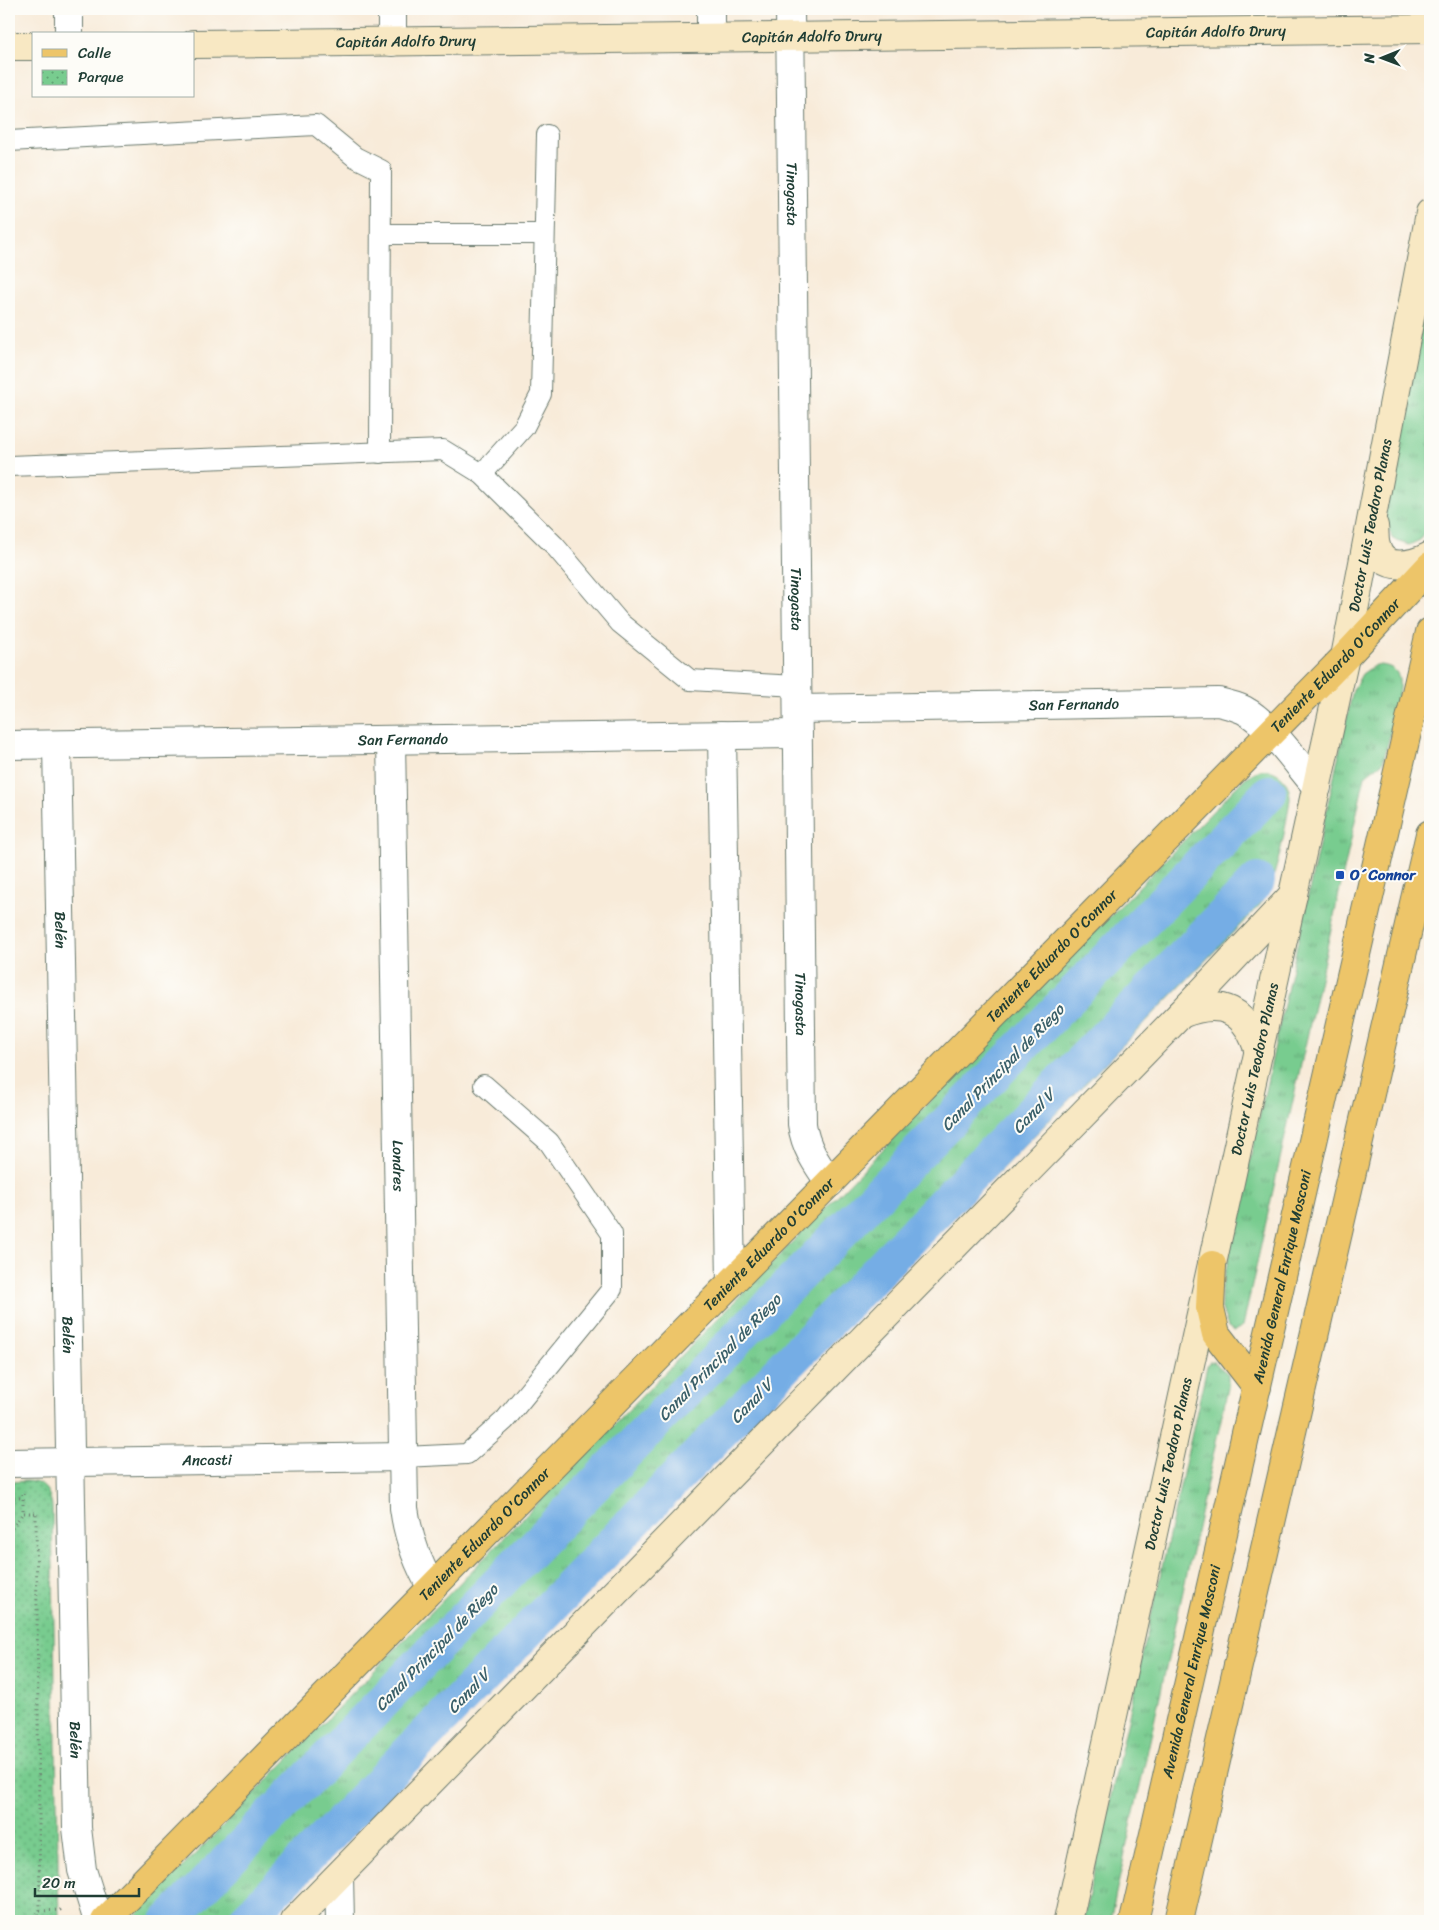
<svg xmlns="http://www.w3.org/2000/svg" width="1439" height="1930" viewBox="0 0 1439 1930" font-family="Sriracha,sans-serif">
<style>
.grass{fill:url(#grass-tufts);stroke:#4c8462}
.park{fill:url(#park-dots);stroke:#4c8462}
.lines{fill:none;stroke-linecap:round;stroke-linejoin:round}
.canal{stroke:#75ade5;stroke-width:36}
.lane-casing{stroke:#6b7a6e;stroke-width:22}
.street-casing{stroke:#6b7a6e;stroke-width:30}
.secondary-casing{stroke:#6b7a6e;stroke-width:30}
.primary-casing{stroke:#6b7a6e;stroke-width:30}
.highway-casing{stroke:#6b7a6e;stroke-width:30}
.path{stroke:#6b7a6e;stroke-width:3;stroke-dasharray:1 4;stroke-linecap:butt}
.lane{stroke:#fff;stroke-width:20}
.street{stroke:#fff;stroke-width:28}
.secondary{stroke:#f8e8c3;stroke-width:28}
.primary{stroke:#edc569;stroke-width:28}
.highway{stroke:#edc569;stroke-width:28}
.transit-dot{fill:#1a4fb4;stroke:#fdfcf7;stroke-width:2}
.labels{text-anchor:middle;stroke-width:4;stroke-linejoin:round;paint-order:stroke}
.street-label{font-size:15px;fill:#1f3d34;stroke:#fdfcf7}
.transit-label{font-size:15px;font-weight:bold;fill:#164399;stroke:#fdfcf7;text-anchor:start}
.water-label{font-size:16px;font-style:italic;fill:#395f69;stroke:#fdfcf7}
</style>
<defs>
<pattern id="grass-tufts" width="24" height="20" patternUnits="userSpaceOnUse" patternTransform="scale(1.25)"><rect width="24" height="20" fill="#78cc8f"/><path d="M3 7l-1-3M5 7V3M7 7l1-3M15 17l-1-3M17 17v-4M19 17l1-3" fill="none" stroke="#62a776"/></pattern>
<pattern id="park-dots" width="8" height="8" patternUnits="userSpaceOnUse" patternTransform="scale(1.25)"><rect width="8" height="8" fill="#78cc8f"/><path d="M2 2h.1M6 6h.1" fill="none" stroke="#62a776" stroke-width="1.8" stroke-linecap="round"/></pattern>
</defs>
<rect width="100%" height="100%" fill="#fdfcf7"/>
<filter id="ink" filterUnits="userSpaceOnUse"><feTurbulence type="fractalNoise" baseFrequency=".02" numOctaves="2"/><feDisplacementMap in="SourceGraphic" scale="10" xChannelSelector="R" yChannelSelector="G"/><feConvolveMatrix kernelMatrix="1 2 1 2 8 2 1 2 1" color-interpolation-filters="sRGB"/></filter>
<filter id="wash" filterUnits="userSpaceOnUse"><feTurbulence type="fractalNoise" baseFrequency=".0096" numOctaves="4" result="noise"/><feDisplacementMap in="SourceGraphic" scale="20" xChannelSelector="R" yChannelSelector="G"/><feGaussianBlur stdDeviation="1.12" result="paint"/><feColorMatrix in="noise" values="0 0 0 0 0 0 0 0 0 0 0 0 0 0 0 0 0 1.4 0 .05"/><feComposite in="paint" operator="in"/></filter>
<g filter="url(#wash)">
<rect width="100%" height="100%" fill="#f8ebd9"/>
<g class="grass">
<path d="M 1430,280 L 1430,497 L 1425,529 L 1420,540 L 1409,545 L 1396,541 L 1392,537 L 1389,530 L 1385,515 Z"/>
<path d="M 1375,665 C 1384,665 1394,666 1398,675 C 1404,687 1387,746 1383,762 L 1365,776 L 1243,1326 L 1234,1331 L 1228,1327 L 1221,1306 L 1221,1292 L 1353,690 L 1362,674 Z"/>
<path d="M 1260,770 C 1278,768 1290,781 1290,799 C 1286,826 1276,885 1260,905 L 265,1921 L 130,1921 L 1245,778 Z"/>
<path d="M 1209,1362 L 1214,1362 L 1228,1374 L 1228,1388 L 1110,1921 L 1083,1921 L 1207,1366 Z"/>
</g>
<path class="park" d="M 27,1481 C 44,1482 50,1491 52,1507 L 59,1921 L 9,1921 L 9,1482 Z"/>
<g class="lines">
<g class="canal">
<path d="M 169,1921 L 1269,793"/>
<path d="M 245,1921 L 1257,881"/>
</g>
</g>
</g>
<g filter="url(#ink)">
<g class="lines">
<defs>
<g id="lane">
<path d="M 9,141 L 316,125 L 355,157 L 381,170 L 380,453"/>
<path d="M 381,234 L 544,234"/>
<path d="M 9,466 L 443,450 L 482,474 L 554,545 L 620,623 L 690,680 L 797,686"/>
<path d="M 482,474 L 524,427 L 541,394 L 547,135"/>
<path d="M 404,1457 L 467,1454 L 505,1420 L 612,1289 L 612,1234 L 549,1142 L 484,1085"/>
</g>
<g id="street">
<path d="M 69,9 L 69,34"/>
<path d="M 392,9 L 392,42"/>
<path d="M 711,9 L 711,38"/>
<path id="s1" d="M 790,9 L 802,1124 C 805,1147 816,1163 830,1183"/>
<path id="s2" d="M 798,709 L 1218,702 C 1227,704 1236,706 1244,710 C 1270,724 1297,764 1317,787"/>
<path d="M 722,735 L 731,1283"/>
<path id="s3" d="M 391,740 L 404,1508 C 408,1538 417,1562 432,1588"/>
<path id="s4" d="M 9,745 L 798,734"/>
<path id="s5" d="M 57,745 L 77,1828 L 82,1870 L 98,1921"/>
<path id="s6" d="M 9,1463 L 404,1457"/>
<path d="M 339,1876 L 340,1921"/>
</g>
<g id="secondary">
<path id="s7" d="M 194,44 L 1430,29"/>
<path d="M 9,46 L 34,46"/>
<path d="M 1374,526 C 1375,533 1374,540 1376,546 C 1382,573 1413,565 1430,556"/>
<path d="M 1181,1014 C 1222,998 1246,1009 1259,1052"/>
<path d="M 294,1921 L 1181,1014 L 1293,895"/>
<path id="s8" d="M 1068,1921 L 1345,657 L 1430,213"/>
</g>
<g id="primary">
<path id="s9" d="M 105,1921 L 1345,657 L 1430,566"/>
</g>
<g id="highway">
<path d="M 1212,1265 L 1210,1308 L 1216,1334 L 1257,1387"/>
<path id="s10" d="M 1134,1921 L 1430,632"/>
<path d="M 1179,1921 L 1430,834"/>
</g>
</defs>
<use href="#lane" class="lane-casing"/>
<use href="#street" class="street-casing"/>
<use href="#secondary" class="secondary-casing"/>
<use href="#primary" class="primary-casing"/>
<use href="#highway" class="highway-casing"/>
<g class="path">
<path d="M 23,1494 L 23,1513 L 38,1513"/>
<path d="M 9,1498 L 23,1498"/>
<path d="M 9,1532 L 23,1513"/>
<path d="M 40,1911 L 60,1910 L 61,1909"/>
<path d="M 30,1921 L 40,1911 L 36,1513"/>
</g>
<use href="#lane" class="lane"/>
<use href="#street" class="street"/>
<use href="#secondary" class="secondary"/>
<use href="#primary" class="primary"/>
<use href="#highway" class="highway"/>
</g>
</g>
<rect class="transit-dot" x="1335" y="870" width="10" height="10" rx="2.5"/>
<g class="labels">
<g class="street-label">
<text dy="5" stroke="none"><textPath href="#s7" startOffset="1022">Capitán Adolfo Drury</textPath></text>
<text dy="5" stroke="none"><textPath href="#s7" startOffset="618">Capitán Adolfo Drury</textPath></text>
<text dy="5" stroke="none"><textPath href="#s7" startOffset="212">Capitán Adolfo Drury</textPath></text>
<text dy="5" stroke="none"><textPath href="#s1" startOffset="185">Tinogasta</textPath></text>
<text dy="5" stroke="none"><textPath href="#s8" startOffset="1428">Doctor Luis Teodoro Planas</textPath></text>
<text dy="5" stroke="none"><textPath href="#s1" startOffset="590">Tinogasta</textPath></text>
<text dy="5" stroke="none"><textPath href="#s9" startOffset="1758">Teniente Eduardo O'Connor</textPath></text>
<text dy="5" stroke="none"><textPath href="#s2" startOffset="276">San Fernando</textPath></text>
<text dy="5" stroke="none"><textPath href="#s4" startOffset="394">San Fernando</textPath></text>
<text dy="5" stroke="none"><textPath href="#s5" startOffset="185">Belén</textPath></text>
<text dy="5" stroke="none"><textPath href="#s9" startOffset="1352">Teniente Eduardo O'Connor</textPath></text>
<text dy="5" stroke="none"><textPath href="#s1" startOffset="995">Tinogasta</textPath></text>
<text dy="5" stroke="none"><textPath href="#s8" startOffset="872">Doctor Luis Teodoro Planas</textPath></text>
<text dy="5" stroke="none"><textPath href="#s3" startOffset="426">Londres</textPath></text>
<text dy="5" stroke="none"><textPath href="#s9" startOffset="948">Teniente Eduardo O'Connor</textPath></text>
<text dy="5" stroke="none"><textPath href="#s10" startOffset="661">Avenida General Enrique Mosconi</textPath></text>
<text dy="5" stroke="none"><textPath href="#s5" startOffset="590">Belén</textPath></text>
<text dy="5" stroke="none"><textPath href="#s6" startOffset="198">Ancasti</textPath></text>
<text dy="5" stroke="none"><textPath href="#s8" startOffset="468">Doctor Luis Teodoro Planas</textPath></text>
<text dy="5" stroke="none"><textPath href="#s9" startOffset="542">Teniente Eduardo O'Connor</textPath></text>
<text dy="5" stroke="none"><textPath href="#s10" startOffset="256">Avenida General Enrique Mosconi</textPath></text>
<text dy="5" stroke="none"><textPath href="#s5" startOffset="995">Belén</textPath></text>
</g>
<g class="transit-label">
<text x="1350" y="880">O´Connor</text>
</g>
<g class="water-label">
<text transform="translate(1002 1067) rotate(-46)" y="6">Canal Principal de Riego</text>
<text transform="translate(1033 1111) rotate(-46)" y="6">Canal V</text>
<text transform="translate(719 1357) rotate(-46)" y="6">Canal Principal de Riego</text>
<text transform="translate(751 1401) rotate(-46)" y="6">Canal V</text>
<text transform="translate(436 1647) rotate(-46)" y="6">Canal Principal de Riego</text>
<text transform="translate(468 1691) rotate(-46)" y="6">Canal V</text>
</g>
</g>
<rect width="1439" height="1930" fill="none" stroke="#fdfcf7" stroke-width="30"/>
<rect x="32" y="32" width="162" height="65" fill="#fdfcf7" stroke="#a4b0a9"/>
<rect x="42" y="49" width="25" height="8" fill="#edc569" stroke="#a4b0a9"/>
<text x="78" y="58" font-size="15" fill="#1f3d34">Calle</text>
<rect x="42" y="70" width="25" height="15" fill="url(#park-dots)" stroke="#a4b0a9"/>
<text x="78" y="82" font-size="15" fill="#1f3d34">Parque</text>
<g transform="translate(1382 58) rotate(269)" stroke="#fdfcf7" stroke-width="4" paint-order="stroke">
<path d="M0-4L9 19L0 12L-9 19Z" fill="#1f3d34"/>
<text y="-8" font-size="14" font-weight="bold" text-anchor="middle" fill="#1f3d34">N</text>
</g>
<path d="M35 1888v8h104v-8" fill="none" stroke="#1f3d34" stroke-width="2.5"/>
<text x="42" y="1888" font-size="15" fill="#1f3d34" stroke="#fdfcf7" stroke-width="4" paint-order="stroke">20 m</text>
</svg>
